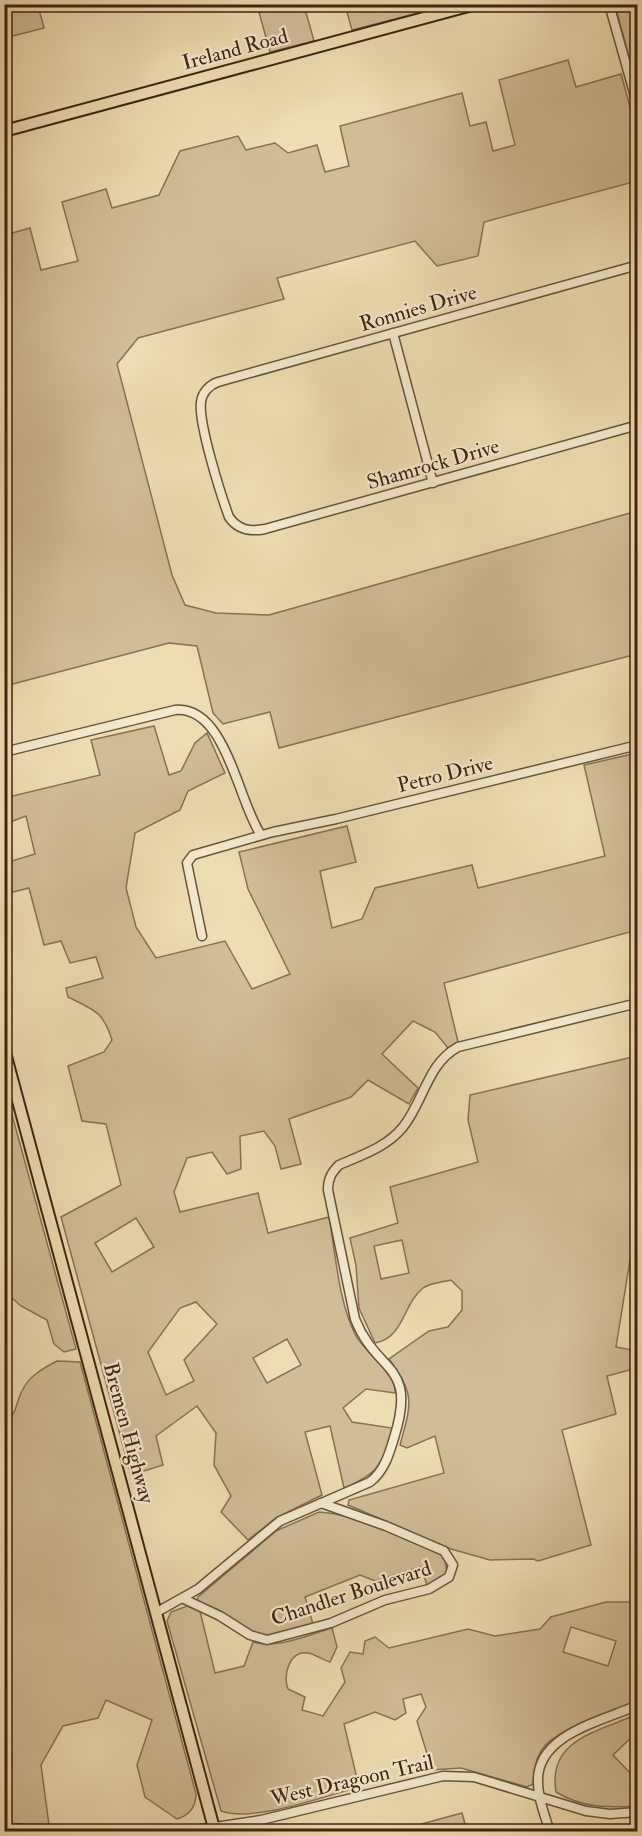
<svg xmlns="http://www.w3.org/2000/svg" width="642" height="1836" viewBox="0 0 642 1836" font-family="'IM FELL Double Pica',serif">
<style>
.green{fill:#d0bd97;stroke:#897054;stroke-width:1.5;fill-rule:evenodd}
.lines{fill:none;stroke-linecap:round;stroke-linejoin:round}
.minor-casing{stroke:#6d513a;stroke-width:11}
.major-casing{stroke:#422212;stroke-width:14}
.minor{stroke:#f3e9cd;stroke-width:8}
.major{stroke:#edddb2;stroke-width:10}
.labels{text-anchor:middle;stroke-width:4.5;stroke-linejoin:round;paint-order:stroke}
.street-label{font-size:21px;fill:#422212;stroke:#f3e9cd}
</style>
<rect width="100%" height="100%" fill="#edddb2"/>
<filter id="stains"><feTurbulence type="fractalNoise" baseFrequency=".00333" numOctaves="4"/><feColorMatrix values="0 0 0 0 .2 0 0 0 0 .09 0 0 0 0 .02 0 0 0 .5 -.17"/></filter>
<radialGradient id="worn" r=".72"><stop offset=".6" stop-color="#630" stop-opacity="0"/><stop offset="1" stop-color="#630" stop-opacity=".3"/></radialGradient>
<g class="green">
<path d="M 5,4 L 38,5 L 44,28 L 5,38 Z"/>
<path d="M 257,5 L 304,5 L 314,41 L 270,52 Z"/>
<path d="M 433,5 L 434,9 L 352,30 L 345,5 Z"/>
<path d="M 615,5 L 637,5 L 637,84 L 636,83 Z"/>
<path d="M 568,60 L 576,87 L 621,74 L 637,132 L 637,181 L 484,222 L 478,256 L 437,266 L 415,241 L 277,278 L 284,299 L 138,338 L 117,364 L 172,575 L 185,605 L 216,613 L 269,615 L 637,511 L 637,654 L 279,748 L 270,712 L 223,724 L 213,713 L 197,646 L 169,643 L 5,686 L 5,235 L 30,228 L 41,270 L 78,261 L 62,202 L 106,189 L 112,208 L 159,195 L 180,151 L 238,136 L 246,150 L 275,143 L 288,153 L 317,145 L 325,172 L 349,166 L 340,126 L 462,93 L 470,126 L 486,122 L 493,151 L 515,145 L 499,80 Z"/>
<path d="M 154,726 L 169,775 L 181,771 L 195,743 L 207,733 L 225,773 L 188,791 L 180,810 L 135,833 L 126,888 L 136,927 L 156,958 L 225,941 L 252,989 L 290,974 L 248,889 L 239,852 L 347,826 L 356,862 L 320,871 L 332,928 L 362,919 L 375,888 L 472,865 L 478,888 L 605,856 L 584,765 L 637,753 L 637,930 L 444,983 L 458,1042 L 448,1048 L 435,1032 L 413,1021 L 382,1054 L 418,1088 L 409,1104 L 368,1080 L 351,1097 L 289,1119 L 301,1164 L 281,1169 L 275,1146 L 264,1131 L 240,1136 L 241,1169 L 227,1174 L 212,1152 L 187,1158 L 174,1192 L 180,1212 L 258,1193 L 268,1233 L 329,1217 C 336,1255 338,1301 356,1336 C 364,1351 397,1375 395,1393 L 366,1389 L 343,1408 L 352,1422 L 392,1428 C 384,1464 378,1474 344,1488 L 330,1426 L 305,1432 L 322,1495 L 276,1518 L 248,1540 L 221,1512 L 231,1496 L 214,1465 L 216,1433 L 197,1406 L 156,1436 L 163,1465 L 131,1475 L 61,1217 L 121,1185 L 106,1124 L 82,1121 L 68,1066 L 104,1052 L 112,1040 C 103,1011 94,1010 68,997 L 66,988 L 103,978 L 96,957 L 70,963 L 61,941 L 44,945 L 29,888 L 5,894 L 5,863 L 35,854 L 26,816 L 5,824 L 4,798 L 100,775 L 91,740 ZM 136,1218 L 154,1247 L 112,1272 L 95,1243 ZM 196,1302 L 217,1324 L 184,1360 L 194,1381 L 166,1395 L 148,1352 L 180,1308 ZM 287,1339 L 301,1365 L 267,1383 L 253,1358 Z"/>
<path d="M 637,1056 L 637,1252 L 631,1254 L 616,1347 L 637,1351 L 637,1368 L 607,1376 L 616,1414 L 562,1430 L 591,1545 L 538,1561 L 533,1559 L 490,1560 L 451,1549 L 348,1505 L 349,1500 L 444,1473 L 435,1436 L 407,1448 L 400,1445 C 411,1404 416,1395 389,1359 L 429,1331 L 448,1327 L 462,1310 L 462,1291 L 451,1280 C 443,1282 430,1283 423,1288 C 403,1304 404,1338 375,1343 L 359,1308 L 356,1265 L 350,1238 L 398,1223 L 390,1187 L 478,1162 L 468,1120 L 470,1095 ZM 402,1240 L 409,1273 L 381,1279 L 374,1246 Z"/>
<path d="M 4,1089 L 5,1089 L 76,1349 L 64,1352 L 54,1344 L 47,1320 L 21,1306 L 5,1292 Z"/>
<path d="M 57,1361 L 80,1362 L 196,1794 C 196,1807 190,1815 177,1819 L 145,1797 L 137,1765 L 152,1720 L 106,1700 L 98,1718 L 63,1726 L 41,1765 L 49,1825 L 5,1823 L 5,1423 C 18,1413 15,1403 23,1389 C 30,1375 44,1368 57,1361 Z"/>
<path d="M 319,1512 C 363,1515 404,1539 444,1556 L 447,1572 L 439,1581 L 427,1585 L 421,1567 L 375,1581 L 360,1575 L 305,1597 L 313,1624 C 296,1629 276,1639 258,1635 C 243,1633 216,1608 197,1601 L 198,1597 L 276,1531 Z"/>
<path d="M 606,1602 L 637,1602 L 637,1701 C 613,1713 554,1728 541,1751 C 535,1761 534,1772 533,1784 L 527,1787 L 461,1768 L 432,1770 L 417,1721 L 426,1707 L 421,1694 L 403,1699 L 406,1713 L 395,1720 L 375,1712 L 344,1724 L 359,1787 C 325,1796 253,1823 221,1811 L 167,1621 L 171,1612 L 187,1606 L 200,1611 L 215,1673 L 244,1666 L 253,1642 C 278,1649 308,1635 332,1628 L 337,1647 L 330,1662 C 323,1660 315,1654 308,1653 C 289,1650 283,1675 288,1689 L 305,1697 L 302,1710 L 323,1716 L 345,1682 L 341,1668 L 350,1652 L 363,1654 L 365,1641 L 375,1637 L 389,1648 L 468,1629 L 495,1636 L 540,1629 L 551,1617 ZM 571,1627 L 616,1641 L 608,1666 L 563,1652 Z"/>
<path d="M 637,1714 L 637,1732 L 613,1755 L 633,1776 L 637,1772 L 637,1806 C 608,1808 582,1808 556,1792 C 547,1738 600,1732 637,1714 Z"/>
<path d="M 462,1813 L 467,1831 L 396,1831 Z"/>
</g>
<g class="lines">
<defs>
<g id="minor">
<path d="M 609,4 L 638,107"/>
<path d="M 638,265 L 218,382 C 209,385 202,393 201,402 C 198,423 221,495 229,517 C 238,530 250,532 265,529 L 638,425"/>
<path d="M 393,333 L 433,483"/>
<path d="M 4,752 L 175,710 C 226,705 238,802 261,835"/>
<path d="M 202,936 L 187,863 L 193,855 L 273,832 L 336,819 L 638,745"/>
<path d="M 184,1599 L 220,1616 L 250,1635 L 267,1640 L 331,1623 L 385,1600 L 429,1589 L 449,1577 L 453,1565 L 444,1551 L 386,1526 L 321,1503"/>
<path d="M 157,1612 L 198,1589 L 280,1521 L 370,1482 C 384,1471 389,1455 394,1438 C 418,1362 377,1375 355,1319 L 328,1190 C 328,1179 331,1173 339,1165 C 362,1155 387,1147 403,1127 C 424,1101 427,1064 458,1047 L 638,1003"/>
<path d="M 4,1828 L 37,1832"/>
<path d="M 182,1832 L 261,1820 L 443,1776 L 474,1777 L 586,1811 L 610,1814 L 638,1812"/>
<path d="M 550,1832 C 545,1816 538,1799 538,1782 C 536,1734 603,1721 638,1705"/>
</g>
<g id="major">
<path d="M 4,131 L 476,4"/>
<path d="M 4,1049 L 215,1832"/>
</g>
</defs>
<use href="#minor" class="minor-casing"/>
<use href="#major" class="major-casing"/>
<use href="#minor" class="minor"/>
<use href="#major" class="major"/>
</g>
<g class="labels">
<g class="street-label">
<text transform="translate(235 49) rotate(-15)" y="7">Ireland Road</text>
<text transform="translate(418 308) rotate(-16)" y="7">Ronnies Drive</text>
<text transform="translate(433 464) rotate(-16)" y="7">Shamrock Drive</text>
<text transform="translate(445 774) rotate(-14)" y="7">Petro Drive</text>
<text transform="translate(129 1433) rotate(75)" y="7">Bremen Highway</text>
<text transform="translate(351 1593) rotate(-18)" y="7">Chandler Boulevard</text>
<text transform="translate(352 1780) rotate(-13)" y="7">West Dragoon Trail</text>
</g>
</g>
<rect width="642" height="1836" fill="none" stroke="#edddb2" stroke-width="24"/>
<rect x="6" y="6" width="630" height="1824" fill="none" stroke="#422212" stroke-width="3"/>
<rect x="12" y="12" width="618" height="1812" fill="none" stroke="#422212" stroke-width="1.5"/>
<rect width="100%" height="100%" filter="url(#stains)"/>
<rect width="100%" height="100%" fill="url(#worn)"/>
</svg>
